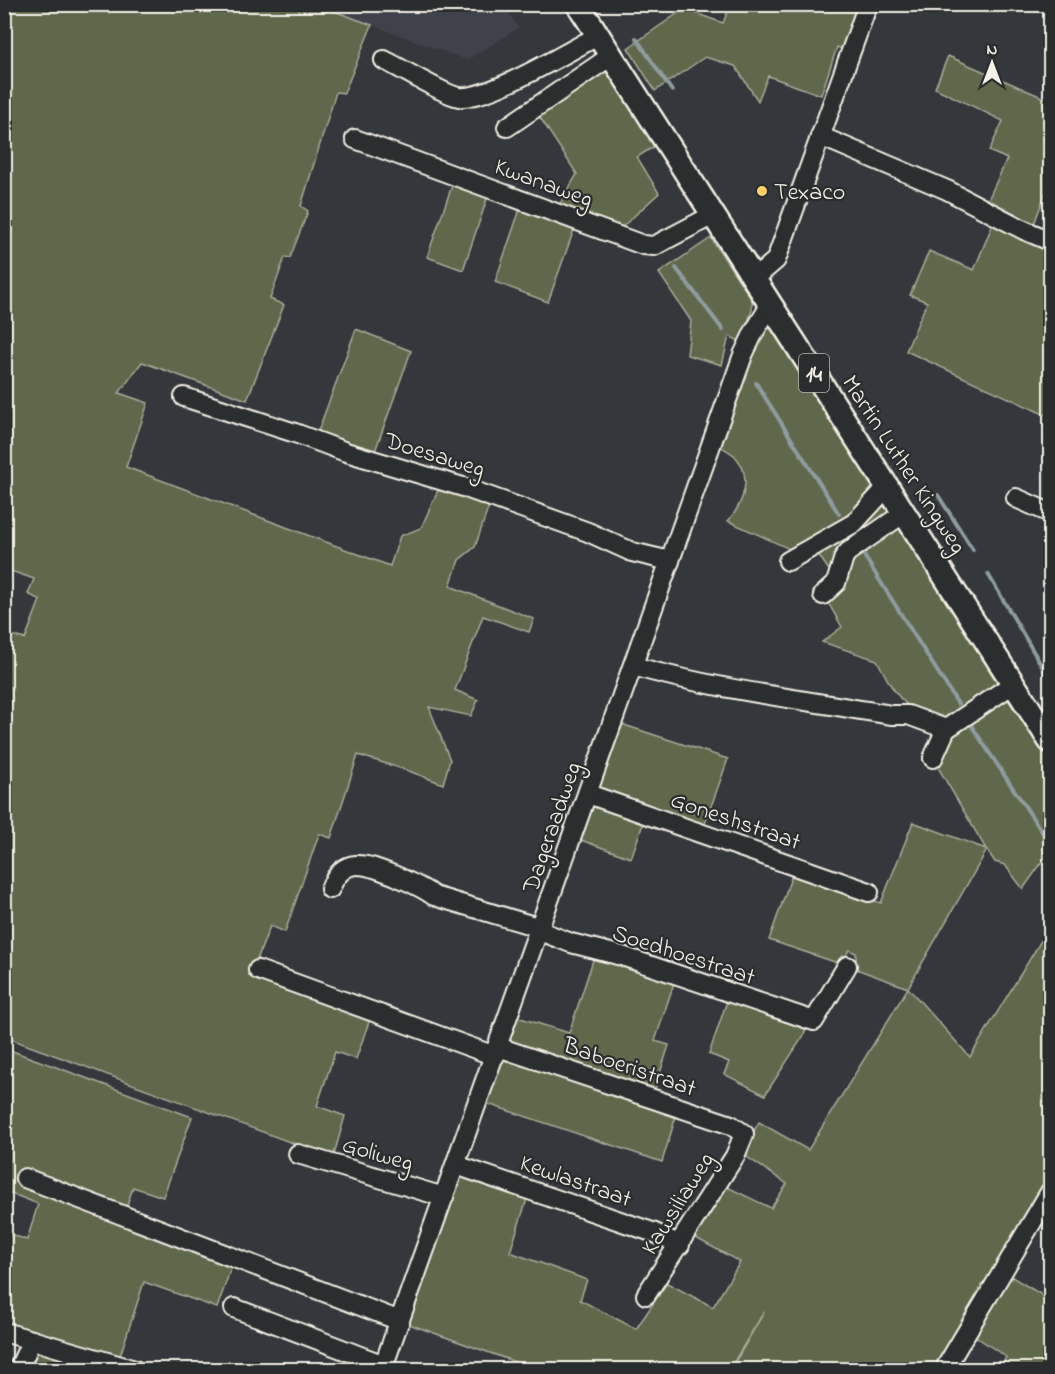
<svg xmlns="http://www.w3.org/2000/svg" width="1055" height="1374" viewBox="0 0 1055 1374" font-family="'Indie Flower',sans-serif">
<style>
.built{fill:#40434b}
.green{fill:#61674c;stroke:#aaac9a;stroke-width:1.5}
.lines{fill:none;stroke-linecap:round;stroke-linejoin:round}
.stream{stroke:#8d9d9f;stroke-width:4}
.minor-casing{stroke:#f4f1e8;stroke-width:22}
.major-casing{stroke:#f4f1e8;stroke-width:27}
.minor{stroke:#2a2d2e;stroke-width:18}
.major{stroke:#2a2d2e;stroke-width:22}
.poi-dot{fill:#ffd166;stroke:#2a2d2e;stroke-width:2}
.labels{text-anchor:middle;stroke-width:4.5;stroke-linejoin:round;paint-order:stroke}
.shield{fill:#2a2d2e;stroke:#b7b6b0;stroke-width:1.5}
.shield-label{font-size:22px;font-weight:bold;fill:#f4f1e8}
.street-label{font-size:24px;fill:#f4f1e8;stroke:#2a2d2e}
.poi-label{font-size:24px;fill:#f4f1e8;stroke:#2a2d2e;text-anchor:start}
</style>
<rect width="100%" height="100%" fill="#34373b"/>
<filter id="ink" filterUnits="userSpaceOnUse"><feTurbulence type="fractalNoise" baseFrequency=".0167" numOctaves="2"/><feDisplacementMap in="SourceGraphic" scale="12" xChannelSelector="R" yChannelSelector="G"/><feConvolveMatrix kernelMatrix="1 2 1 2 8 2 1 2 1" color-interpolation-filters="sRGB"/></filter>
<g filter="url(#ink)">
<path class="built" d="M 318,5 L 504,5 L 518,28 L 467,60 Z"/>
<g class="green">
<path d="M 5,5 L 318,5 L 372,25 L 344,93 L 336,92 L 301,206 L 308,211 L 290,258 L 285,257 L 270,299 L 284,305 L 247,400 L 142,362 L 119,393 L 148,403 L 126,467 L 390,566 L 400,536 L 421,528 L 440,486 L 490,503 L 475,547 L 459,560 L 450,586 L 534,619 L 529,632 L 483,616 L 455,690 L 478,700 L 471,716 L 429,707 L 450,760 L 443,784 L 406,770 L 358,755 L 331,838 L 319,834 L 285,932 L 270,926 L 252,973 L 371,1016 L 356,1059 L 335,1052 L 317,1106 L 345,1116 L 333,1158 L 5,1037 L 5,633 L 25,639 L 40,600 L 28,594 L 34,579 L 5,569 Z"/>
<path d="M 730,5 L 838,5 L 858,12 L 844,50 L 837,47 L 821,95 L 768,76 L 758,101 L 735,66 L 705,57 L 655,91 L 628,48 L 684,9 L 723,23 Z"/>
<path d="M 948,56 L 1044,98 L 1050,85 L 1050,181 L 1034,224 L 998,212 L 988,200 L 1007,159 L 989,151 L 1003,121 L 935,88 Z"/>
<path d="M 608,65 L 655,146 L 637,157 L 659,193 L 619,230 L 557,209 L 577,174 L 537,113 Z"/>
<path d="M 454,180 L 489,193 L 463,270 L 427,257 Z"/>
<path d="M 521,206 L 575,227 L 548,302 L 495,282 Z"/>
<path d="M 994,221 L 1050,247 L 1050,417 L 906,351 L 927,302 L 910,295 L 929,251 L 974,270 Z"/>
<path d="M 711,238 L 752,300 L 752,310 L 741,342 L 729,336 L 722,365 L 687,355 L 691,321 L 659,273 Z"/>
<path d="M 776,327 L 878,490 L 852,515 L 794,551 L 728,521 C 744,503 753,476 735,456 C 731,452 723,448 718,445 L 758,336 L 768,329 Z"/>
<path d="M 356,329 L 411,351 L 374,454 L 317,434 Z"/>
<path d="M 883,499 L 893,515 L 833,576 L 815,550 Z"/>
<path d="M 899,522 L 1004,685 L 940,723 C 902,708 895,695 877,660 L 822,642 L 842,627 L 826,599 L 846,562 Z"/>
<path d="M 1010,692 L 1050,758 L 1050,851 L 1023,889 L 1005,865 L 995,862 L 987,850 L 908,988 L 970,1057 L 1042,939 L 1050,945 L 1050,1182 L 939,1369 L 731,1369 L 764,1312 L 729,1370 L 535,1369 L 406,1323 L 459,1172 L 528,1196 L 510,1252 L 587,1280 L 580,1300 L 636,1329 L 667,1283 L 713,1307 L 740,1262 L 692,1236 L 723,1185 L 771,1208 L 787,1184 L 741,1153 L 759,1122 L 808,1150 L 908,988 L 856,969 L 856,953 L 849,950 L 841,964 L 769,940 L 793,872 L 881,903 L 913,822 L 986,849 L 936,764 L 949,731 Z"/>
<path d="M 618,723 L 728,759 L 703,829 L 594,791 Z"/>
<path d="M 591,801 L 644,821 L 631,858 L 578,839 Z"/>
<path d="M 595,954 L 675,980 L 655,1041 L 669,1045 L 654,1092 L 505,1042 L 514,1016 L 569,1033 Z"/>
<path d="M 728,998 L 806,1026 L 804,1035 L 765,1095 L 724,1074 L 729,1062 L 709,1054 Z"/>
<path d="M 7,1049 L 192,1117 L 163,1197 L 133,1187 L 126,1209 L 133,1212 L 127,1228 L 231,1268 L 217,1308 L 144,1282 L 119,1359 L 5,1325 L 4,1232 L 27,1240 L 38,1204 L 5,1191 L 4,1055 Z"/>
<path d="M 500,1053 L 677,1113 L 662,1162 L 485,1103 Z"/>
<path d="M 1007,1274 L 1050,1300 L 1050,1369 L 1000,1369 L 1006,1357 L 972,1334 Z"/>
<path d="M 33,1351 L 66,1359 L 60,1369 L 24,1370 Z"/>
</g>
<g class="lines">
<g class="stream">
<path d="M 636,38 L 672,91"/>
<path d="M 676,268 L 723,330"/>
<path d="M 756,383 L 839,514"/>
<path d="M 938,495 L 973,550"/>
<path d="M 861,551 L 958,704"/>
<path d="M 988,574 L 1050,680"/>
<path d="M 971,725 L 1050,844"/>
</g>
<defs>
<g id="minor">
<path d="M 384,60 C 399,67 447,96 459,97 C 489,100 568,51 598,36"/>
<path d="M 507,127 L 611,56"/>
<path d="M 820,136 L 947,190 L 1024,230 L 1050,241"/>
<path d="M 355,139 L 643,245 L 654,246 L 713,215"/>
<path d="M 754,279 L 776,260 L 868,4"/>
<path d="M 184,397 L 295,433 L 346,452 L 463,487 L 588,532 L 632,552 L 670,561"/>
<path d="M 1016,498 L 1050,513"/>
<path d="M 788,561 L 854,523 L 887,487"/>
<path d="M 823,595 L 836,583 L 844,557 L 848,552 L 904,513"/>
<path d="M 633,666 C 717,690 806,700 891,715 L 908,715 L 946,729"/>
<path d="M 933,758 L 946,729 L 1013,684"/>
<path d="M 588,794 L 869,892"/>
<path d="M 330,889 C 344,853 368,865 396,876 C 409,882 422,887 434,896 L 541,928"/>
<path d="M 540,931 L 571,943 L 622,956 L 814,1021 L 847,966"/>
<path d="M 258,970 L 495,1056"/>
<path d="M 498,1047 L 731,1125 L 744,1134 L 735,1156 L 646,1295"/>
<path d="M 298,1154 L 444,1197"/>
<path d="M 456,1165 L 655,1233 L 680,1245"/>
<path d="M 25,1178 L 400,1321"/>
<path d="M 234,1308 L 384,1365"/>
<path d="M 4,1332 L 135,1370"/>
<path d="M 18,1370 L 32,1340"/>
<path d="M 382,1370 L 743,355 L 754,332 L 771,304"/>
<path d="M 944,1370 L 1050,1192"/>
</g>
<path id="major" d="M 578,4 L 1050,741"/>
</defs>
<use href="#minor" class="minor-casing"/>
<use href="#major" class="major-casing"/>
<use href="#minor" class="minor"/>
<use href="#major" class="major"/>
</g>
</g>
<circle class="poi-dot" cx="762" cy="191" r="6"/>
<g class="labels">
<rect class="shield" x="799" y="354" width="30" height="38" rx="4.5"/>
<g class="shield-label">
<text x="814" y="381">14</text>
</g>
<g class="street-label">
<text transform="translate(544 182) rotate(20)" y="8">Kwanaweg</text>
<text transform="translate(435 454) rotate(17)" y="8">Doesaweg</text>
<text transform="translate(905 464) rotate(57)" y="8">Martin Luther Kingweg</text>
<text transform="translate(736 820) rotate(19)" y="8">Goneshstraat</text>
<text transform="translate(551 827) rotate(-71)" y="8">Dageraadweg</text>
<text transform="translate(684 954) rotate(18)" y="8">Soedhoestraat</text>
<text transform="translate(630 1066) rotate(19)" y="8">Baboeristraat</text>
<text transform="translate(378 1153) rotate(16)" y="8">Goliweg</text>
<text transform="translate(576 1180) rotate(19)" y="8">Kewlastraat</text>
<text transform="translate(677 1203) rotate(-58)" y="8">Kawsiliaweg</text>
</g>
<g class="poi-label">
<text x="774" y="199">Texaco</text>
</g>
</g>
<rect width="1055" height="1374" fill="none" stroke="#2a2d2e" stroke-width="24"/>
<rect x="12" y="12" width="1031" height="1350" fill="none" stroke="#f4f1e8" stroke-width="2" filter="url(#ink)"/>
<g transform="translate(992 63)" stroke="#2a2d2e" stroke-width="4.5" paint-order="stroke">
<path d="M0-4.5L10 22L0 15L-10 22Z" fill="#f4f1e8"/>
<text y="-9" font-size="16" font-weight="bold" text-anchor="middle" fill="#f4f1e8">N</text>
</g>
</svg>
